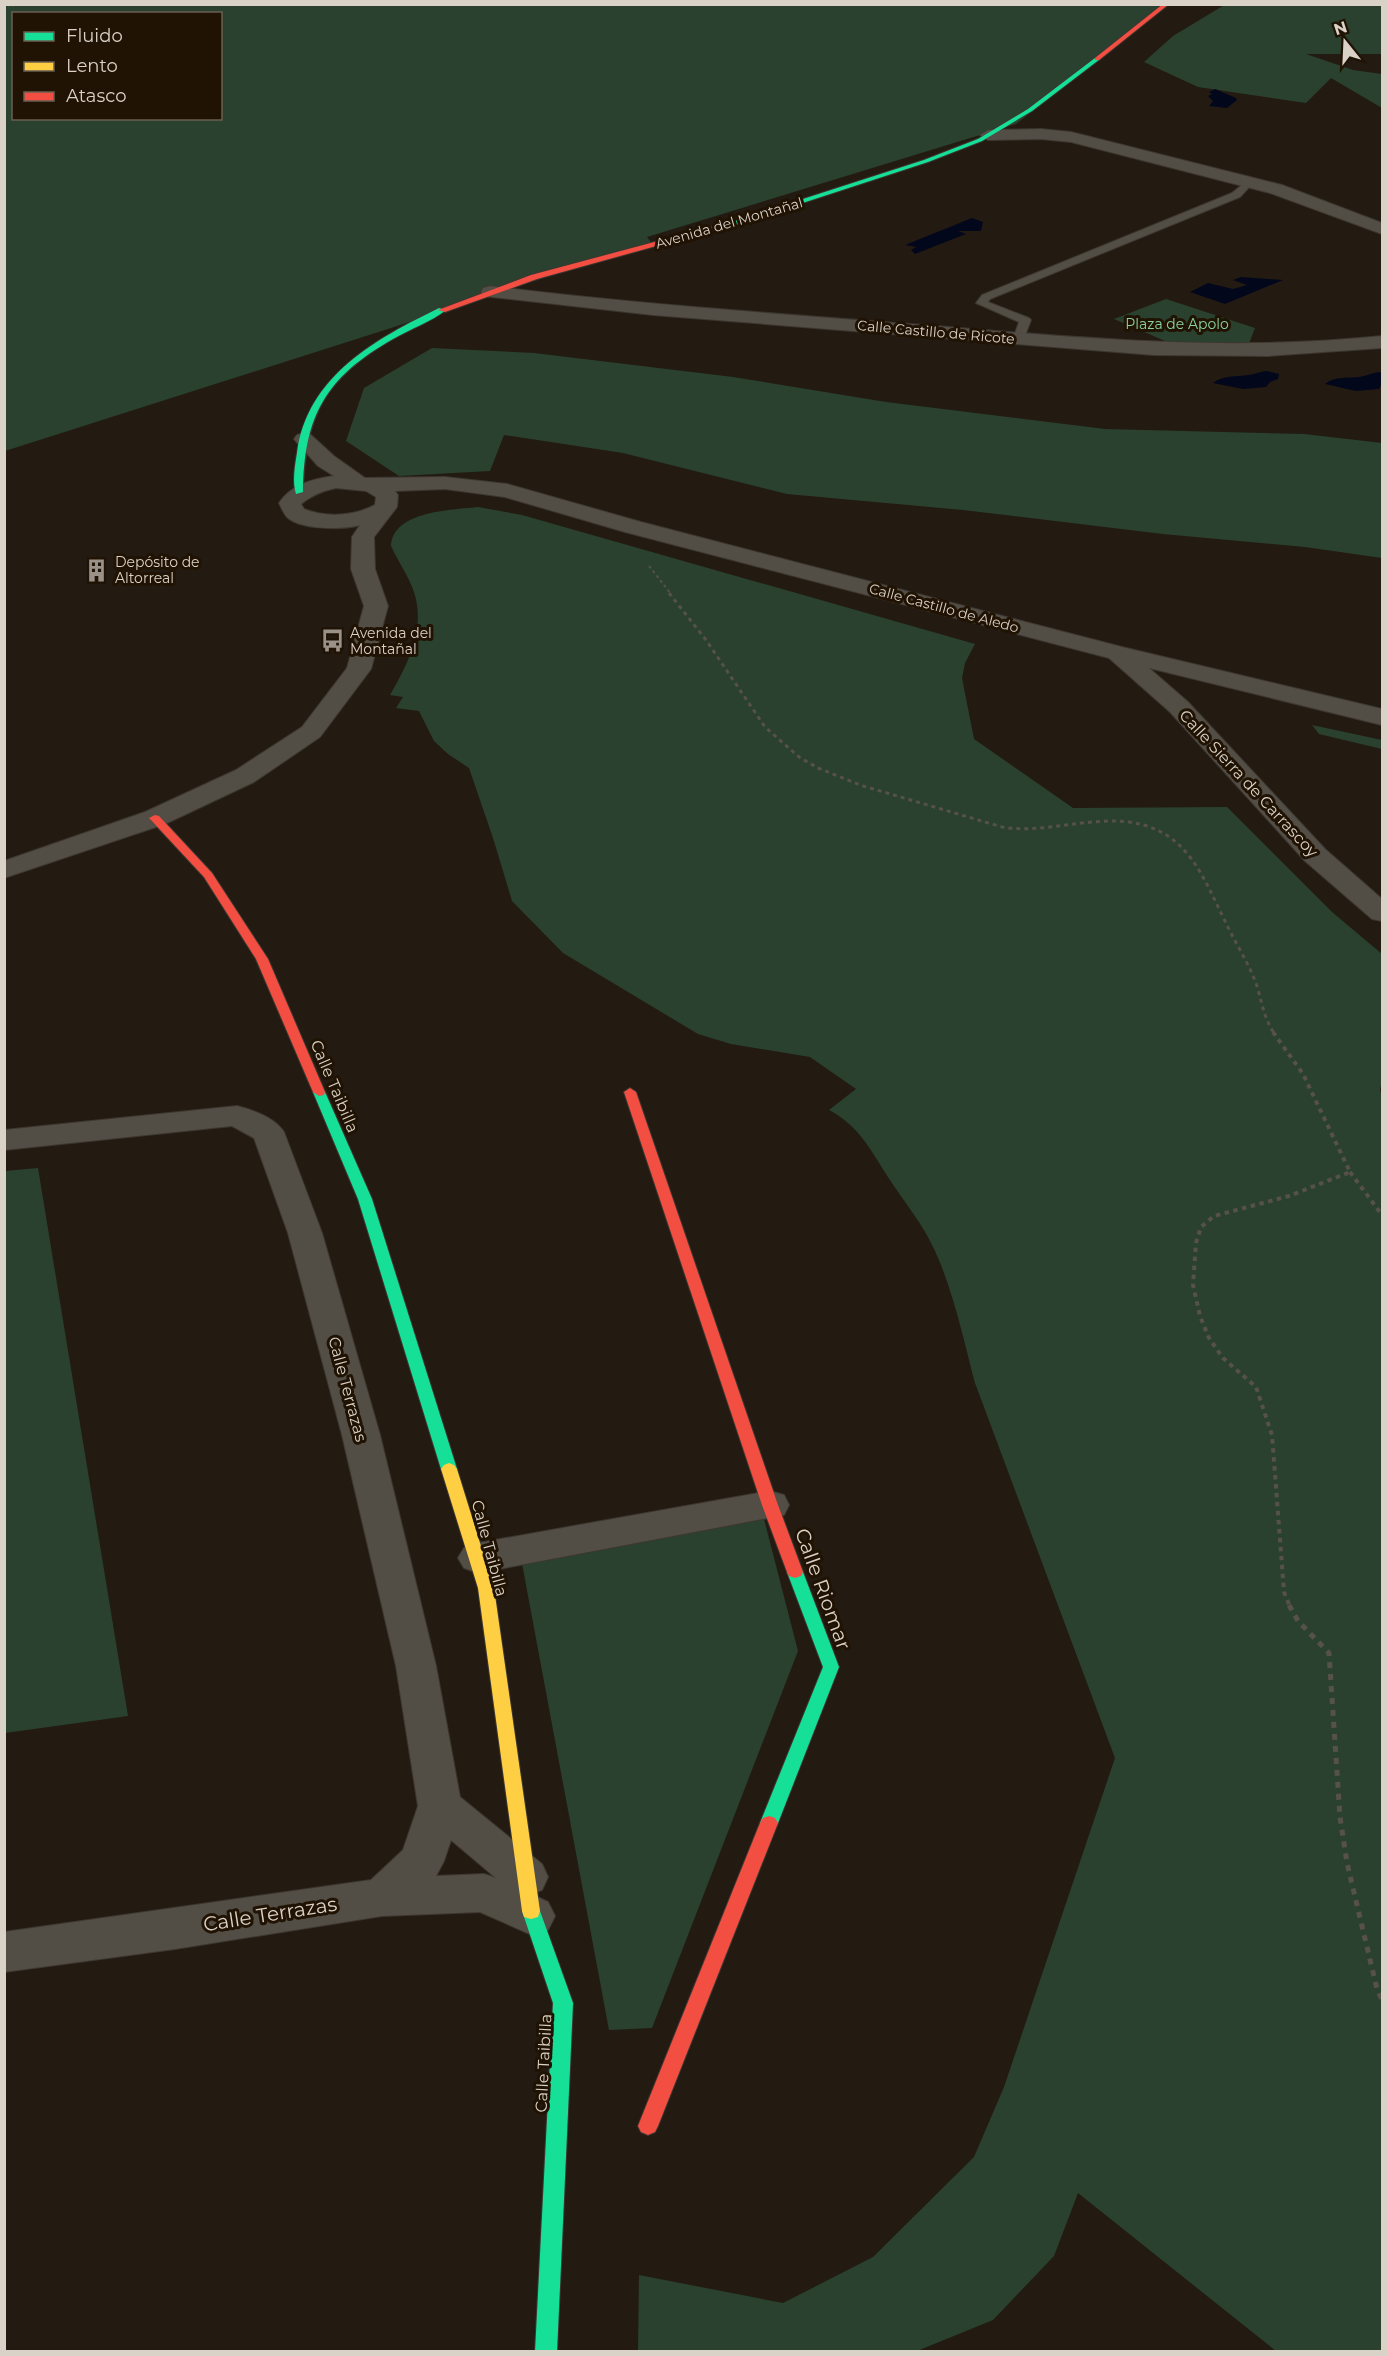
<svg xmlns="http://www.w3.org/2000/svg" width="1387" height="2356" viewBox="0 0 1387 2356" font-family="Montserrat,sans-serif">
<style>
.green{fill:#2a412f;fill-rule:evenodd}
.water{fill:#03071b}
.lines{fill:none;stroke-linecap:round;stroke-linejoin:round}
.lane-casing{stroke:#3d3731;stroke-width:2}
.street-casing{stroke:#3d3731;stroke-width:2}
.fast-casing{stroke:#3d3731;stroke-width:2}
.slow-casing{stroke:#3d3731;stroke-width:2}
.jam-casing{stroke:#3d3731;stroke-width:2}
.path-far4{stroke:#56514a;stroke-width:1.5;stroke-dasharray:2 2;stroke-linecap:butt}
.path-far3{stroke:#56514a;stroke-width:2;stroke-dasharray:3 3;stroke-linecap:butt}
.path-far2{stroke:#56514a;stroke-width:3;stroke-dasharray:4 4;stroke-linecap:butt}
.path-far1{stroke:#56514a;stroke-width:4;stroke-dasharray:4.5 4.5;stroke-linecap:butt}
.path{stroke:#56514a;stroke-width:5;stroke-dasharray:6 6;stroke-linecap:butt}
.lane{fill:#524d45;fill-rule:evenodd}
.street{fill:#524d45;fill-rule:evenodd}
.fast{fill:#16e098;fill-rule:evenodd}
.slow{fill:#ffcf43;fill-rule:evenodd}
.jam{fill:#f24e42;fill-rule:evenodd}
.labels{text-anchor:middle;stroke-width:6;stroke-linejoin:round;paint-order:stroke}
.far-street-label{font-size:14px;fill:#dad1c7;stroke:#201303}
.far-park-label{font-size:14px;fill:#88d3a0;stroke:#201303}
.far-poi-label{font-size:14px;fill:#dad1c7;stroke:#201303;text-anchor:start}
.street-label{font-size:16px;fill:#dad1c7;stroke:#201303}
.near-street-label{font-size:20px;fill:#dad1c7;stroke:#201303}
</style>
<rect width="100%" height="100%" fill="#231b12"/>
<g class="green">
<path d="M 1226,4 L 1382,5 L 1382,54 L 1306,54 L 1353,70 L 1382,74 L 1382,108 L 1331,78 L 1306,103 L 1198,87 L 1144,62 L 1173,36 Z"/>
<path d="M 5,5 L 1167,5 L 1016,124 L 647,237 L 654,246 L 588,263 L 438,313 L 5,451 ZM 14,14 L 220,14 L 220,118 L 14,118 Z"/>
<path d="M 1166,299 L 1255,328 L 1248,346 L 1172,344 L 1114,319 Z"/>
<path d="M 432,348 L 534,353 L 733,377 L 886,402 L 1105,429 L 1304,434 L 1382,443 L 1382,558 L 1305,547 L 1163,534 L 963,510 L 787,494 L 623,453 L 504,435 L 490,471 L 399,476 L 346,441 L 364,388 Z"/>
<path d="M 478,507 L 522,515 L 975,644 L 965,663 L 962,678 L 974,739 L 1073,808 L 1227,807 L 1332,912 L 1382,954 L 1382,1080 L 1380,1090 L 1382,1098 L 1382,2351 L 1276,2351 L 1078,2193 L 1054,2256 L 993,2320 L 917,2351 L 638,2351 L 639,2275 L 783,2303 L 873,2257 L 974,2157 L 1004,2087 L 1115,1758 L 975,1383 C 964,1341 953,1290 935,1251 C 923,1224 904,1202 888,1177 C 870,1149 859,1126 829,1110 L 856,1089 L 810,1057 L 731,1044 L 698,1034 L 563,953 L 512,901 L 493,838 L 469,768 L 448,754 L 434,741 L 419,711 L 396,708 L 403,697 L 390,695 C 408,664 426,629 414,592 C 409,577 398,561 391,546 C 393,511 451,510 478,507 Z"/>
<path d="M 1312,725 L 1382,740 L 1382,749 L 1319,734 Z"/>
<path d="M 38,1168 L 128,1716 L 5,1733 L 5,1171 Z"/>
<path d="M 764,1519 L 798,1651 L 652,2028 L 609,2030 L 521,1558 Z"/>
</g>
<g class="water">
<path d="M 1215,89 L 1236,98 L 1237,100 L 1227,108 L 1209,106 L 1213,101 L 1208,96 L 1212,94 L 1209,92 Z"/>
<path d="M 972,218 L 983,222 L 981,231 L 958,231 L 966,234 L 915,254 L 911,250 L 916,247 L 905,245 Z"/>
<path d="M 1241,277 L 1283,280 L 1225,304 L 1190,292 L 1208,283 L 1233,289 L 1247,285 L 1233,280 Z"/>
<path d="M 1267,371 L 1279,374 L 1278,379 L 1270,382 L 1266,387 L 1243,389 L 1213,383 C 1222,375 1237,377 1248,375 C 1254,375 1260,371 1267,371 Z"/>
<path d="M 1379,372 L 1382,373 L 1382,383 L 1379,389 L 1356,391 L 1325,384 C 1334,376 1349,378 1359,377 C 1366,376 1372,373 1379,372 Z"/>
</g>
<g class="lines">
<defs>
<path id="lane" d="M 1248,180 L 1253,183 L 1240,197 L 990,299 L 988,302 L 1029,318 L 1031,320 L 1023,341 L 1019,342 L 1013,339 L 1019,322 L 976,303 L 982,295 L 1232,193 Z"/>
<g id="street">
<path d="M 1041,129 L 1071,132 L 1282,185 L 1382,223 L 1382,234 L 1270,193 L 1071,142 L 1041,139 L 988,140 L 980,135 L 988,130 Z"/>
<path d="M 490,286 C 634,304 779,314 924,325 C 1081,338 1224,352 1382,336 L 1382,348 L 1268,356 L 1154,355 L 653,315 L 483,296 L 481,292 L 483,288 Z"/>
<path d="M 304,433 L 311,435 L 334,456 L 365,478 L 445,477 L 507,484 L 641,522 L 1122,647 L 1382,709 L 1382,725 L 1149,668 L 1188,702 L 1325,849 L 1382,899 L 1382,921 L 1372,919 L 1305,861 L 1170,712 L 1109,658 L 625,532 L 505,497 L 445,489 L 395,491 L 398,495 L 397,507 L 374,537 L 375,569 L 388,606 L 371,669 L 320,737 L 254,782 L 165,824 L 4,878 L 4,861 L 145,812 L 236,770 L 302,727 L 347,668 L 364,606 L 351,569 L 352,537 L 360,525 C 343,530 298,530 286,516 C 283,512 281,507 279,503 C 292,484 313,479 334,476 L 318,466 L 294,439 L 297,435 ZM 336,488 L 366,491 L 376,497 L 375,505 C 354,516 326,518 304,509 L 301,504 C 312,495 322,491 336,488 Z"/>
<path d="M 237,1106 C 253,1110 275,1118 284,1132 L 322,1233 L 380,1435 L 436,1666 L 460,1797 L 542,1864 L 548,1877 L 542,1890 L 531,1894 L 548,1902 L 555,1916 L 548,1930 L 532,1935 L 480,1912 L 382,1916 L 175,1949 L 4,1972 L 4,1932 L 371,1880 L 403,1850 L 418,1806 L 396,1666 L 342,1435 L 288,1233 L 254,1138 L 232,1126 L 4,1150 L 4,1130 ZM 451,1840 L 496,1878 L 484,1874 L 436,1876 L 444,1861 Z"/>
<path d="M 770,1491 L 784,1495 L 789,1505 L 784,1515 L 478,1573 L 464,1568 L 458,1558 L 464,1548 L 478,1543 Z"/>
</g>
<g id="fast">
<path d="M 1095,58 L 1100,59 L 1032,111 L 982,141 L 928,162 L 720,230 L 713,228 L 924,160 L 978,139 L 1028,109 Z"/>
<path d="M 439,308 L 446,310 C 431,322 410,329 393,339 C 326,377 304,415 303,492 L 296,494 C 292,482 295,465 297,453 C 307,376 376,339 439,308 Z"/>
<path d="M 319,1088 L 325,1092 L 372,1199 L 457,1469 L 454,1473 L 444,1473 L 441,1469 L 358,1199 L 313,1092 Z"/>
<path d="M 795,1566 L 801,1568 L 803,1572 L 839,1667 L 778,1823 L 775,1828 L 769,1830 L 763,1828 L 760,1823 L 823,1667 L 787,1572 L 789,1568 Z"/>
<path d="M 531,1903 L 538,1905 L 540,1911 L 573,2003 L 557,2352 L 535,2352 L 553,2003 L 522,1911 L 524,1905 Z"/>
</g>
<path id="slow" d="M 449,1463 L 454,1465 L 457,1469 L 494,1588 L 540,1911 L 538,1917 L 531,1919 L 524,1917 L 522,1911 L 478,1588 L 441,1469 L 444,1465 Z"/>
<g id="jam">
<path d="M 1163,4 L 1169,4 L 1099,60 L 1095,60 L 1095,58 Z"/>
<path d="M 714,226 L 721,228 L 537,279 L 445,312 L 438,310 L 531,275 Z"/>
<path d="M 155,815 L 159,816 L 212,873 L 268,959 L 325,1092 L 324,1095 L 319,1096 L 313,1092 L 256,959 L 204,877 L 151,820 L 149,818 Z"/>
<path d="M 630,1088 L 636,1092 L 778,1505 L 803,1572 L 801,1576 L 795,1578 L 789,1576 L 787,1572 L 762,1505 L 624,1092 Z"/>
<path d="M 769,1816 L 775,1818 L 778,1823 L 658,2126 L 655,2132 L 648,2135 L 641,2132 L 638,2126 L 760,1823 L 763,1818 Z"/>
</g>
</defs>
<use href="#lane" class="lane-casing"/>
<use href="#street" class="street-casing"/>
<use href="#fast" class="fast-casing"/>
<use href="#slow" class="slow-casing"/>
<use href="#jam" class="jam-casing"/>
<path class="path-far4" d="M 4,6 L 37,4"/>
<path class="path-far3" d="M 649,566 L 671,594"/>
<path class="path-far2" d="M 669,593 L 706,640 L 765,727 L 799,757 L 818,768 L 860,785 L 1002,827 C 1043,834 1086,817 1129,822 C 1187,830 1202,875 1225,921 C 1235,943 1249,963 1257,986 C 1262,1003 1264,1018 1274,1033"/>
<g class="path-far1">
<path d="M 1273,1032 L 1303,1074 L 1350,1172 L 1289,1196 L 1214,1216 L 1201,1227 L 1196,1243 L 1193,1285 L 1200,1316 L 1209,1338 L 1223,1358 L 1256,1387 L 1272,1435 L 1284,1592 L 1290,1607"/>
<path d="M 1350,1172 L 1382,1215"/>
</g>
<path class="path" d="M 1289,1605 L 1298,1621 L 1329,1653 L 1340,1817 L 1347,1863 L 1377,1989 L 1382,2000"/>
<use href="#lane" class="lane"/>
<use href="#street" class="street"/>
<use href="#fast" class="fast"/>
<use href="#slow" class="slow"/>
<use href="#jam" class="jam"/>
</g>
<defs>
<symbol id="building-bare" viewBox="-9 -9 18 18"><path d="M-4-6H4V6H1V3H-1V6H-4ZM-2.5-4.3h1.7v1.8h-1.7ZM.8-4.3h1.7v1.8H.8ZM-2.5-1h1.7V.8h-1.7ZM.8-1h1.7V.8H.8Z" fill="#9a9188" stroke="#201303" stroke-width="2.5" paint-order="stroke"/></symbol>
<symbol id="bus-bare" viewBox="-9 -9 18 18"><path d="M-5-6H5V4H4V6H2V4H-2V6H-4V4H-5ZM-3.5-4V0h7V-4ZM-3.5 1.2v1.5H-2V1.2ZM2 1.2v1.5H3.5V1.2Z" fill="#9a9188" stroke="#201303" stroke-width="2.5" paint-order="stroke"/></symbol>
</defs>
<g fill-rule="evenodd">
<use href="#building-bare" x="80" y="554" width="33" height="33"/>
<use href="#bus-bare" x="316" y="624" width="33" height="33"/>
</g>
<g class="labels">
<g class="far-street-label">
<text transform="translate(729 223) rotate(-16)" y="5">Avenida del Montañal</text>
<text transform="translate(936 332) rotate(5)" y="5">Calle Castillo de Ricote</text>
<text transform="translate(944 608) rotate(15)" y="5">Calle Castillo de Aledo</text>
</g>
<g class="far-park-label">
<text x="1177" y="329">Plaza de Apolo</text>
</g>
<g class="far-poi-label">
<text x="115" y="567">Depósito de<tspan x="115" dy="16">Altorreal</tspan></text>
<text x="350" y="638">Avenida del<tspan x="350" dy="16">Montañal</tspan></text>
</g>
<g class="street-label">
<text transform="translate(1249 783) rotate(47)" y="6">Calle Sierra de Carrascoy</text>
<text transform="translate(335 1086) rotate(67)" y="6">Calle Taibilla</text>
<text transform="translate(348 1389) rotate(75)" y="6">Calle Terrazas</text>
<text transform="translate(490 1548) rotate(75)" y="6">Calle Taibilla</text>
<text transform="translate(543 2063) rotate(-87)" y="6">Calle Taibilla</text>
</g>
<g class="near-street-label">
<text transform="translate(823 1589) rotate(70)" y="7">Calle Riomar</text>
<text transform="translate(270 1914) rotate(-9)" y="7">Calle Terrazas</text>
</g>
</g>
<rect width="1387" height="2356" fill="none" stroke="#dad1c7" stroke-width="12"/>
<rect x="12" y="12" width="210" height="108" fill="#201303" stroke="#6a5f51" stroke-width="1.5"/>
<rect x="24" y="32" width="30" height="9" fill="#16e098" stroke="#6a5f51" stroke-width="1.5"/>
<text x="66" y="42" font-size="18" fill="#dad1c7">Fluido</text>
<rect x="24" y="62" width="30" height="9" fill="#ffcf43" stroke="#6a5f51" stroke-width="1.5"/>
<text x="66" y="72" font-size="18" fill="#dad1c7">Lento</text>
<rect x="24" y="92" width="30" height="9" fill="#f24e42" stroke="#6a5f51" stroke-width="1.5"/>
<text x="66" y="102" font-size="18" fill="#dad1c7">Atasco</text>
<g transform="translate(1345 42) rotate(342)" stroke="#201303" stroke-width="4.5" paint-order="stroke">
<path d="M0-4.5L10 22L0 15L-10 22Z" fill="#dad1c7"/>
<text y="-9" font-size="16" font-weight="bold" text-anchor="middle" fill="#dad1c7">N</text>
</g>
</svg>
